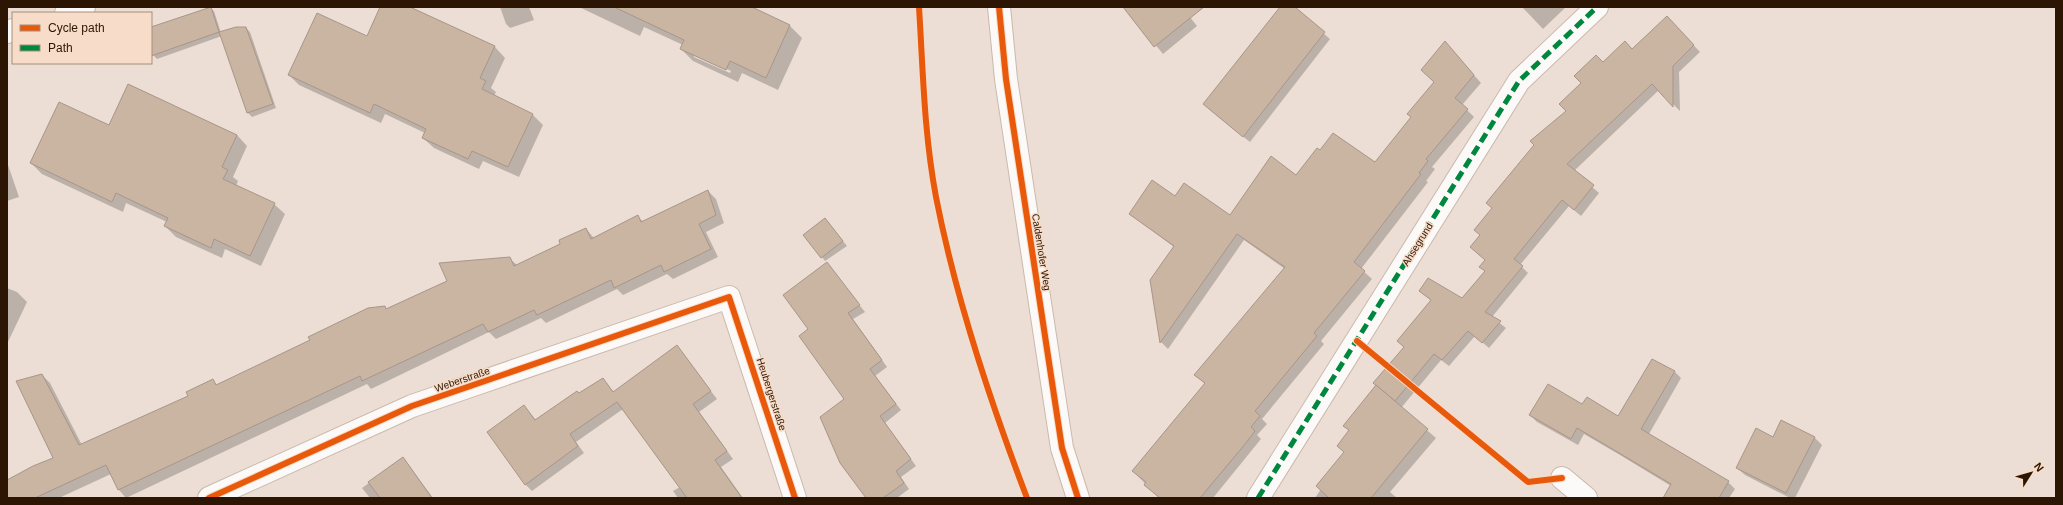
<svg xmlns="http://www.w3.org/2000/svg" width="2063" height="505" viewBox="0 0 2063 505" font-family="Arial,sans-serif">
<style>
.shadow{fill:#0003;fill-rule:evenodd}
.building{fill:#cab4a2;stroke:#a79689}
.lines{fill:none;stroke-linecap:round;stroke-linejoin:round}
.street-casing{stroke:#cbb9ab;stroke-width:24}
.secondary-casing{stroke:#cbb9ab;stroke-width:24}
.street{stroke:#fcfaf9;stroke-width:22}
.secondary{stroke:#fcfaf9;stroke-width:22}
.quiet{stroke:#00873e;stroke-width:5;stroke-dasharray:10 5;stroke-linecap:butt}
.cycleway-casing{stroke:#f7ddc9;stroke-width:8}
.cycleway{stroke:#e8590c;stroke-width:6}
.labels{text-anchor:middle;stroke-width:3;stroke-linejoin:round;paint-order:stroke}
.street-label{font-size:10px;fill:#2c1503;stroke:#f7ddc9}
</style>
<rect width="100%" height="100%" fill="#ecded4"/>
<g class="shadow">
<path d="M 381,7 L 408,7 L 495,47 L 505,58 L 491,88 L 496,92 L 494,96 L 532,114 L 543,125 L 519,177 L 483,161 L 479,169 L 434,148 L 423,138 L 425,133 L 385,114 L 381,123 L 299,85 L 289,75 L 368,38 Z"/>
<path d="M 500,7 L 529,7 L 534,20 L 510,28 L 506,24 Z"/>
<path d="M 579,7 L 749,7 L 790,26 L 802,38 L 778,90 L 742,73 L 738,82 L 693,61 L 681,49 L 683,45 L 644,27 L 640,36 ZM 694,54 L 731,71 L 730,73 L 694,57 Z"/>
<path d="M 1124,7 L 1182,7 L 1197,26 L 1163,54 Z"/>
<path d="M 1281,7 L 1293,7 L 1330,39 L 1250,142 L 1210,110 Z"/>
<path d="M 1522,7 L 1566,7 L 1543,29 Z"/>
<path d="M 210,8 L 214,11 L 221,33 L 246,28 L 250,32 L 276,108 L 252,117 L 248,113 L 222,36 L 157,59 L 153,55 L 151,49 L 151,28 Z"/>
<path d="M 1674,24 L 1700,52 L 1679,72 L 1680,111 L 1659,90 L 1574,171 L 1599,193 L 1581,216 L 1569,206 L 1520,265 L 1528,273 L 1492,317 L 1506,328 L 1489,348 L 1475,336 L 1449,366 L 1441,360 L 1401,408 L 1436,438 L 1390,492 L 1397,498 L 1315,498 L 1345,453 L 1350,431 L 1344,426 L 1377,386 L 1405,347 L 1432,301 L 1427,297 L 1462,300 L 1486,271 L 1486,260 L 1471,247 L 1603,64 L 1633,51 Z"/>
<path d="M 1452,50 L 1481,83 L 1462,105 L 1474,117 L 1432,167 L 1435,169 L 1426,181 L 1428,182 L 1361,269 L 1372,279 L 1321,341 L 1324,344 L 1262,419 L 1267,424 L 1257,435 L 1261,439 L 1213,498 L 1159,498 L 1133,471 L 1205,384 L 1196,375 L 1285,269 L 1244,240 L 1168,349 L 1161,342 L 1152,280 L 1174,247 L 1130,214 L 1175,197 L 1230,216 L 1296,176 L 1375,164 L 1412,117 L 1435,83 Z"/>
<path d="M 109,126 L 237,135 L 247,146 L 233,177 L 238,181 L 236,186 L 274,204 L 285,214 L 261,266 L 225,249 L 222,258 L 176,237 L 165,226 L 167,222 L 126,203 L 123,212 L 42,174 L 31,163 Z"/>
<path d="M 7,162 L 19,197 L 7,201 Z"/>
<path d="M 708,191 L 716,199 L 724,223 L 706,232 L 718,257 L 673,279 L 667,274 L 623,295 L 617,289 L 546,323 L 541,318 L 496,339 L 489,332 L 371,389 L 367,384 L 126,498 L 119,490 L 111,474 L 59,498 L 7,498 L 7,481 L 55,459 L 42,375 L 50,383 L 82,445 L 189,397 L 213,381 L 217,385 L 509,258 L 517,265 L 561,244 L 586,229 L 594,238 L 638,216 L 644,223 Z"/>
<path d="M 825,219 L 847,246 L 825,261 L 822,257 Z"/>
<path d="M 827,264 L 865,312 L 853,319 L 887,367 L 875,376 L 901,410 L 885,423 L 916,466 L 901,477 L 909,489 L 897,498 L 867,498 L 845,399 L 809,329 Z"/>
<path d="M 7,288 L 17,292 L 27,302 L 7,344 Z"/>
<path d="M 677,347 L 717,399 L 699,412 L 733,459 L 721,467 L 743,498 L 678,498 L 673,491 L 680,487 L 623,409 L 576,442 L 584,453 L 532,491 L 525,484 L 523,406 L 536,420 L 603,380 L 614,392 Z"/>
<path d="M 1674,371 L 1681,378 L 1649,434 L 1728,482 L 1735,489 L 1729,498 L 1669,498 L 1671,486 L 1620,455 L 1584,434 L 1578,445 L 1537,422 L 1530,415 L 1583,406 L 1619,417 Z"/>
<path d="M 1814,437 L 1822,445 L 1795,498 L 1790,498 L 1745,475 L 1737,468 L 1773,438 Z"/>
<path d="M 403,458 L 433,498 L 370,498 L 362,488 Z"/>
</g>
<g class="building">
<path d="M 211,7 L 219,32 L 151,56 L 151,27 Z"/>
<path d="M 380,7 L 410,7 L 495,46 L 480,78 L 486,81 L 482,89 L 533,114 L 508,167 L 472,151 L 468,159 L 422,138 L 426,129 L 399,116 L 374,104 L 370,113 L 288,75 L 317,13 L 367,36 Z"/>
<path d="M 614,7 L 752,7 L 790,25 L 766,78 L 730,61 L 726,70 L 680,49 L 684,40 Z"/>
<path d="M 1123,7 L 1204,7 L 1154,47 Z"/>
<path d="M 1280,7 L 1295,7 L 1325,32 L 1243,137 L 1203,104 Z"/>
<path d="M 1667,16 L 1694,45 L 1673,66 L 1673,107 L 1652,84 L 1567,164 L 1594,185 L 1574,210 L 1562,200 L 1514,259 L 1523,266 L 1485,312 L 1501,321 L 1482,343 L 1468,331 L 1442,360 L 1434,354 L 1395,401 L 1373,383 L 1404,347 L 1397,341 L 1431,300 L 1419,291 L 1428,278 L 1462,298 L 1485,271 L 1479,267 L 1485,260 L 1470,247 L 1480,235 L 1474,230 L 1492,208 L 1486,203 L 1534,145 L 1530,141 L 1566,111 L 1559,104 L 1581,83 L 1574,76 L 1596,55 L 1603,62 L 1625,41 L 1632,49 Z"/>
<path d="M 236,27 L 246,27 L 273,104 L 247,113 L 219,32 Z"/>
<path d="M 1445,41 L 1474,75 L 1455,98 L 1468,109 L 1426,159 L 1428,161 L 1419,173 L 1421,174 L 1354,262 L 1365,271 L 1314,333 L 1317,336 L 1255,411 L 1260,416 L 1251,427 L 1255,431 L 1246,443 L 1200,498 L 1160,498 L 1144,485 L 1146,482 L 1132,471 L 1205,383 L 1194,375 L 1285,267 L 1237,234 L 1160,343 L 1150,280 L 1174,246 L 1129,214 L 1152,180 L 1175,196 L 1184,183 L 1230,215 L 1271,156 L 1296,175 L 1317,148 L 1320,150 L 1333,133 L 1375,162 L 1411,117 L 1407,114 L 1434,82 L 1421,70 Z"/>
<path d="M 128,84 L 237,135 L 222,167 L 228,170 L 223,179 L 275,203 L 250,256 L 214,239 L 211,248 L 164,226 L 168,218 L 116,193 L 112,202 L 30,163 L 59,102 L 109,125 Z"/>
<path d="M 708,190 L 716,215 L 699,224 L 711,249 L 664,272 L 661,265 L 614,288 L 611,280 L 537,315 L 534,310 L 488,332 L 483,324 L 362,381 L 360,376 L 118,490 L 106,465 L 35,498 L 7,498 L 7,480 L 33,466 L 53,458 L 16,381 L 42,374 L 79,445 L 188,396 L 186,392 L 213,379 L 216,385 L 260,364 L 310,340 L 308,337 L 368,308 L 385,306 L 386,309 L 447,281 L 439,263 L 510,257 L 514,266 L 560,244 L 559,240 L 586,228 L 591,239 L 638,215 L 641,222 Z"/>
<path d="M 825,218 L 843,241 L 821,258 L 803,235 Z"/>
<path d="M 827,262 L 860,305 L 848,313 L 882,360 L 870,369 L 896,404 L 880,416 L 911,459 L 896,471 L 904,483 L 883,498 L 866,498 L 840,463 L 820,417 L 844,399 L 799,336 L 808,329 L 783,295 Z"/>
<path d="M 677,345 L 711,391 L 693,404 L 727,451 L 715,460 L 742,498 L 687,498 L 617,402 L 570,434 L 578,446 L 525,485 L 487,432 L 524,405 L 535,420 L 577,391 L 579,393 L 603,378 L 613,392 Z"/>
<path d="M 1652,359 L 1675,371 L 1641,429 L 1729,481 L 1719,498 L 1663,498 L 1671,484 L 1577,428 L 1571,439 L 1529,415 L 1548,384 L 1582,404 L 1587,397 L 1618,416 Z"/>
<path d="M 1376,385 L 1428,429 L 1371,498 L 1329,498 L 1316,486 L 1344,452 L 1337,446 L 1349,430 L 1343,426 Z"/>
<path d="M 1781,420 L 1815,437 L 1786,493 L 1736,468 L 1756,428 L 1773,437 Z"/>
<path d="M 403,457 L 432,498 L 380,498 L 368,482 Z"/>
</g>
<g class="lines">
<defs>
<g id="street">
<path d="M 66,13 L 84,7"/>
<path d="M 7,32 L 13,30"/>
<path d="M 1562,478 L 1586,498"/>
<path d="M 209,498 L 412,406 L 729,297 L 795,498"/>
<path d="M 1258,498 L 1519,81 L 1597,7"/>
</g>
<path id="secondary" d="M 999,7 L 1006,79 L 1062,448 L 1078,498"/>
</defs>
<use href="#street" class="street-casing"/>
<use href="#secondary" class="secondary-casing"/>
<use href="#street" class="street"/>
<use href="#secondary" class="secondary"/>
<path class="quiet" d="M 1258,498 L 1519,81 L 1597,7"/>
<defs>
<g id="cycleway">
<path d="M 919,7 C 923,70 924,134 936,197 C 956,300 990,401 1027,498"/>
<path d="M 999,7 L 1006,79 L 1062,448 L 1078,498"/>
<path d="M 1357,341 L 1528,482 L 1562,478"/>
<path d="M 209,498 L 412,406 L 729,297 L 795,498"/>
</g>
</defs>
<use href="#cycleway" class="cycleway-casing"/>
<use href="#cycleway" class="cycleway"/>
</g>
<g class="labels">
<g class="street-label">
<text transform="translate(1417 244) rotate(-58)" y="4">Ahsegrund</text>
<text transform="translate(1042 252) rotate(81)" y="4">Caldenhofer Weg</text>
<text transform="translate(462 379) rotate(-19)" y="4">Weberstraße</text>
<text transform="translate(772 394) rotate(72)" y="4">Heubergerstraße</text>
</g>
</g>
<rect width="2063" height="505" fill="none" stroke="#2c1503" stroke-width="16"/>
<rect x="12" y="12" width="140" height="52" fill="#f7ddc9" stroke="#a68d7a"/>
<rect x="20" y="25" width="20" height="6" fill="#e8590c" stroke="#a68d7a"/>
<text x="48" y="32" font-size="12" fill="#2c1503">Cycle path</text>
<rect x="20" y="45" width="20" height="6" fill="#00873e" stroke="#a68d7a"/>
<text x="48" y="52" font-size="12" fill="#2c1503">Path</text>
<g transform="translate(2031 473) rotate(53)" stroke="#f7ddc9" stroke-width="3" paint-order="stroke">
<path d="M0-3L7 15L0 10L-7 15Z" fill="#2c1503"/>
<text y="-6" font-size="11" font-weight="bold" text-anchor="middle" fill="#2c1503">N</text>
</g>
</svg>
